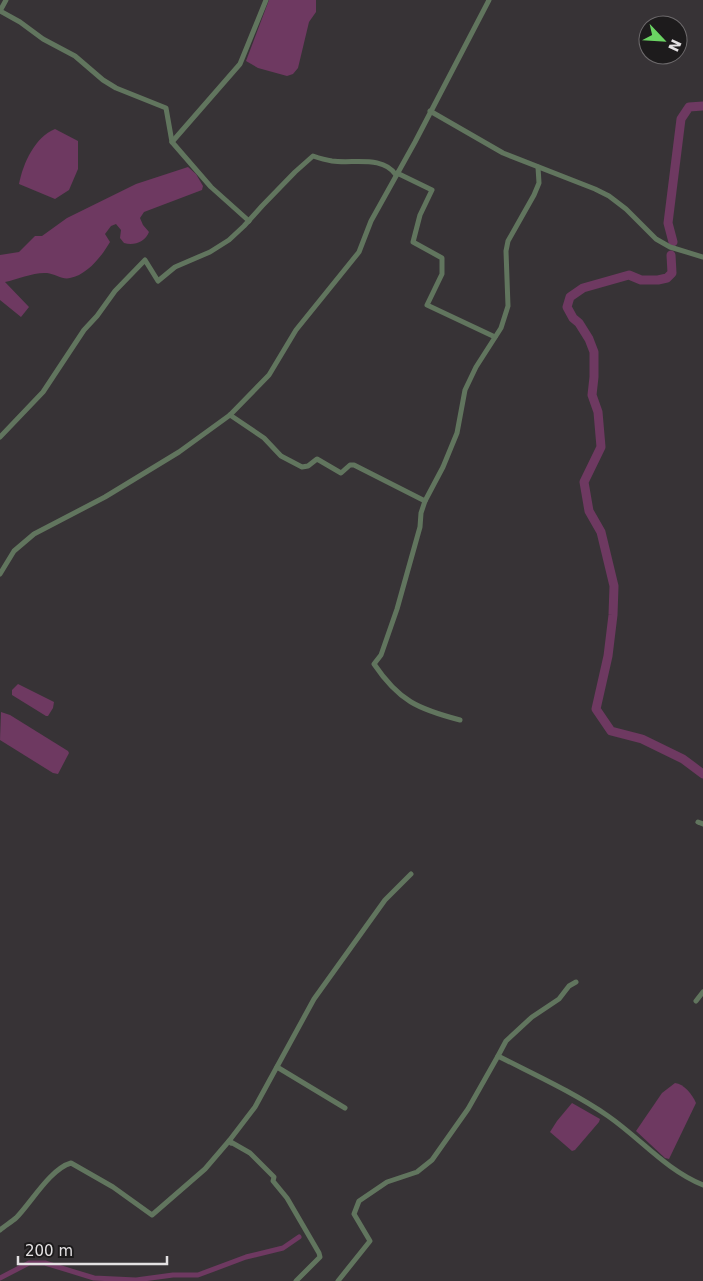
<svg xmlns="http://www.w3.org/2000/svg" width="703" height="1281" viewBox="0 0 703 1281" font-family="'DejaVu Sans',sans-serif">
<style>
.water{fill:#6e3961}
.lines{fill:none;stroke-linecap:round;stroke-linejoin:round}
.canal{stroke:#6e3961;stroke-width:5}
.river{stroke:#6e3961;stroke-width:9}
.minor{stroke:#61755e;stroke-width:5}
</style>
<rect width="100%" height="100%" fill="#373336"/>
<g class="water">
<path d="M 269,0 L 316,0 L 316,12 L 309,22 L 298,68 L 293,74 L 287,76 L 258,68 L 246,61 Z"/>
<path d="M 55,129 L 78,141 L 78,169 L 69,190 L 55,199 L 19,184 C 23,163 35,137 55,129 Z"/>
<path d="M 188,167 L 196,174 L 203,186 L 202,190 L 144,212 L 140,218 L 143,225 L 149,232 C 145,242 134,246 124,243 L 120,238 L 121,230 L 116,224 L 111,226 L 105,234 L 110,242 C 102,256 87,275 70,278 C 63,280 55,274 47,273 C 34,272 18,279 5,282 L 29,307 L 21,317 L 0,300 L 0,255 L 19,252 L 35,236 L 42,236 L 67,218 L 136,184 Z"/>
<path d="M 18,684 L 54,702 L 53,708 L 48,716 L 46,716 L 12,695 L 12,690 Z"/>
<path d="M 1,712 L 10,715 L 68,751 L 69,753 L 58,774 L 53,773 L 0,740 Z"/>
<path d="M 675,1083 C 684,1084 692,1094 696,1103 L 669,1159 L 665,1158 L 636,1131 L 662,1093 Z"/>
<path d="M 572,1103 L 600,1119 L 599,1122 L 575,1150 L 572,1151 L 550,1132 L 557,1121 Z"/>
</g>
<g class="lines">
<path class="canal" d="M 0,1278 L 29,1263 L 45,1263 L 94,1278 L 136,1280 L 173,1275 L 198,1275 L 246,1257 L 283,1248 L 299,1237"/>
<g class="river">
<path d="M 673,242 L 668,223 L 681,119 L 689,107 L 703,106"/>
<path d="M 671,255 L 672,273 L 667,278 L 658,280 L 641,280 L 629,275 L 583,288 L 570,297 L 567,307 L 573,318 L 579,323 L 589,339 L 594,352 L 594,377 L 592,395 L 598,412 L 601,447 L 584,482 L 589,511 L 601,532 L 614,586 L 613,615 L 608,656 L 596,709 L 611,731 L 642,739 L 683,759 L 703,774"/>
</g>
<g class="minor">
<path d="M 0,11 L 20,22 L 43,39 L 75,56 L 103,80 L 116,88 L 166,108 L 172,142 L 211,187 L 249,221"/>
<path d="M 0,11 L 6,0"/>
<path d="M 430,111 L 503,153 L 595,189 L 609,196 L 626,209 L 656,239 L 670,247 L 703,257"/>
<path d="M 172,142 L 240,64 L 266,0"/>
<path d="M 397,173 L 432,190 L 420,215 L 413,242 L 442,258 L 442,274 L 427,305 L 495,337"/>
<path d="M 230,415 L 264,438 L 281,456 L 302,467 L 308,466 L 317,459 L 341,473 L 350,465 L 354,465 L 425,501"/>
<path d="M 0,437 L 43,392 L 84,330 L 97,316 L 115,291 L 145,260 L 158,281 L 175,267 L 210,252 L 229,240 L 244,226 L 262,206 L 295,172 L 313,156 C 319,158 326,160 332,161 C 353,164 383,155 396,175"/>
<path d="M 0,574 L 14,551 L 34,534 L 105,497 L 179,452 L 230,415 L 269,375 L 296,330 L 359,252 L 371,221 L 415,142 L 489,0"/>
<path d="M 460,720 C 418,709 399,701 374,664 L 381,655 L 397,609 L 420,527 L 421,513 L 425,501 L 443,467 L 457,433 L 465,390 L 476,367 L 501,328 L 508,306 L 506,251 L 508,241 L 534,195 L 539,183 L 538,167"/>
<path d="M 698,822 L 703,824"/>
<path d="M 576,982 L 569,986 L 559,999 L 532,1017 L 506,1041 L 498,1056 C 535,1075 573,1092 608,1116 C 641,1139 666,1170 703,1185"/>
<path d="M 696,1001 L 703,992"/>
<path d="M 277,1067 L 345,1108"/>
<path d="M 0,1230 C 5,1226 11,1222 16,1218 C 31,1203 50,1169 71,1163 L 113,1187 L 152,1215 L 205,1169 L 229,1141 L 231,1143"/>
<path d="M 296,1281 L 320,1257 L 319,1253 L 287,1198 L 273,1181 L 274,1177 L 250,1153 L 229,1141 L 255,1107 L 314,999 L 385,900 L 411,874"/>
<path d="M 338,1281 L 370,1241 L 354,1214 L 359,1201 L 387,1182 L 417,1172 L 432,1160 L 468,1109 L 498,1056"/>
</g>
</g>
<g transform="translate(663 40) rotate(115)"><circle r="24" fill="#1d1b1c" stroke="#6d6a6c"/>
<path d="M0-4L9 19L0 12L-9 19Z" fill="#6bd363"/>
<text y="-8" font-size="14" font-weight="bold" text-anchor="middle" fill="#e4e1e3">N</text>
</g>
<path d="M18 1256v8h149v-8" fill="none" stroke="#e4e1e3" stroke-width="2.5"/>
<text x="25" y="1256" font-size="15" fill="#e4e1e3" stroke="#1d1b1c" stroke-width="4" paint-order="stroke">200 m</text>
</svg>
